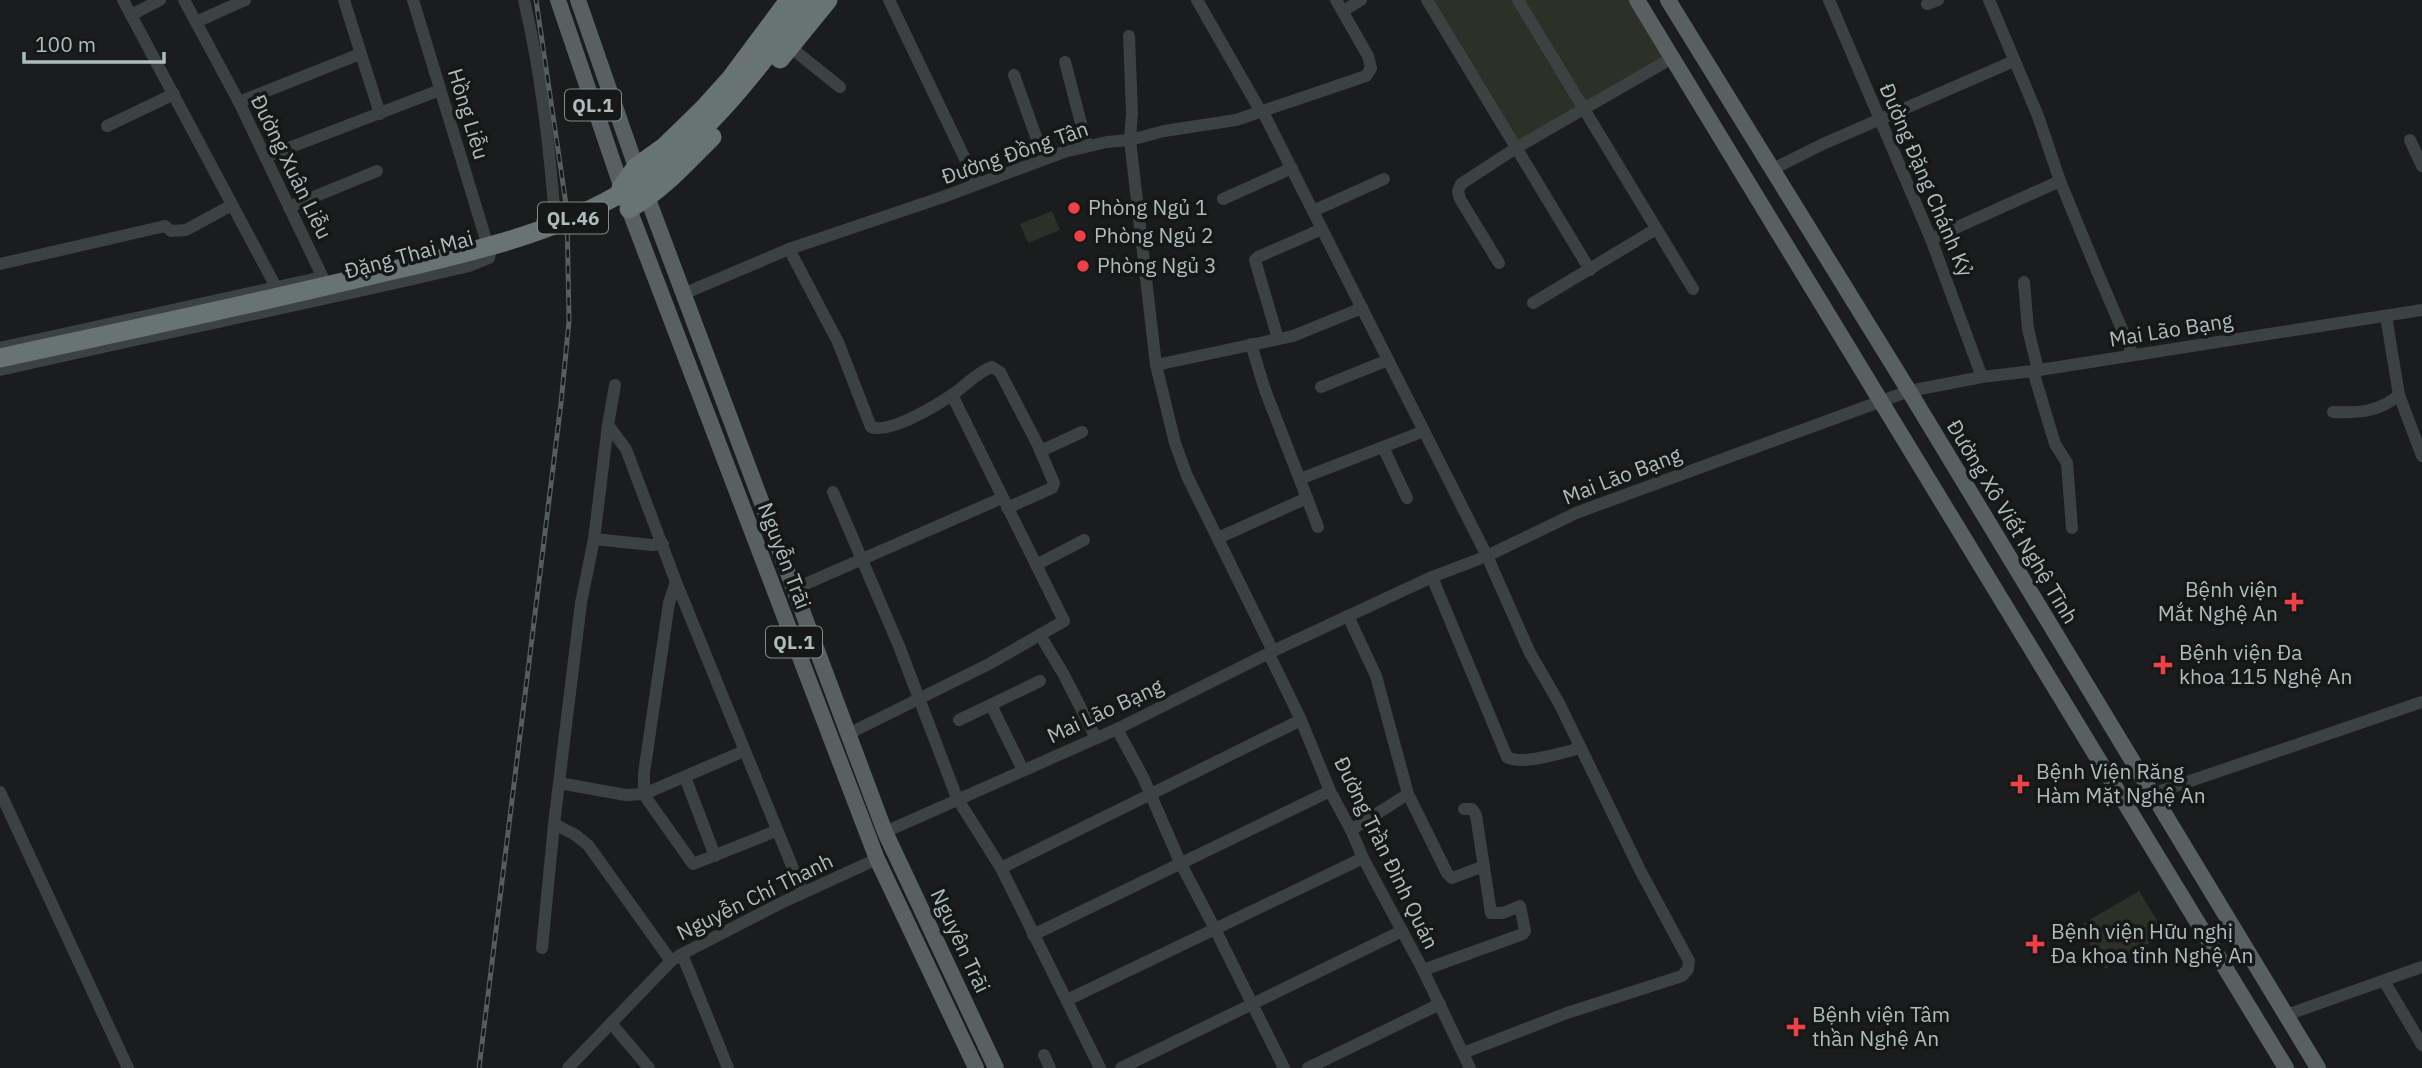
<svg xmlns="http://www.w3.org/2000/svg" width="2422" height="1068" viewBox="0 0 2422 1068" font-family="'IBM Plex Sans',sans-serif">
<style>
.green{fill:#2c3027}
.lines{fill:none;stroke-linecap:round;stroke-linejoin:round}
.minor{stroke:#3c4142;stroke-width:12}
.major{stroke:#586061;stroke-width:16}
.highway{stroke:#687373;stroke-width:19}
.rail-casing{stroke:#555d5d;stroke-width:5}
.rail{stroke:#161818;stroke-width:2.5;stroke-dasharray:8;stroke-linecap:butt}
.poi-dot{fill:#f04047;stroke:#161818;stroke-width:2.5}
.labels{text-anchor:middle;stroke-width:7;stroke-linejoin:round;paint-order:stroke}
.shield{fill:#161818;stroke:#808b8b;stroke-width:2}
.shield-label{font-size:19px;font-weight:bold;fill:#aebcbc}
.street-label{font-size:21px;fill:#aebcbc;stroke:#161818}
.poi-label{font-size:21px;fill:#aebcbc;stroke:#161818;text-anchor:start}
</style>
<rect width="100%" height="100%" fill="#1b1c1d"/>
<g class="green">
<path d="M 1427,0 L 1637,0 L 1672,58 L 1516,148 Z"/>
<path d="M 1052,211 L 1060,230 L 1028,243 L 1020,224 Z"/>
<path d="M 2139,891 L 2165,934 L 2105,969 L 2079,926 Z"/>
</g>
<g class="lines">
<g class="minor">
<path d="M 123,0 L 276,287"/>
<path d="M 184,0 L 239,102 L 323,278"/>
<path d="M 344,0 L 380,114"/>
<path d="M 524,0 C 541,72 549,144 555,218 L 542,221"/>
<path d="M 889,0 L 977,184"/>
<path d="M 1197,0 L 1261,112 L 1265,116 L 1487,556 L 1530,653 L 1559,703 L 1641,872 L 1689,961 L 1688,969 L 1682,976 L 1567,1013 L 1463,1053"/>
<path d="M 1427,0 L 1590,270"/>
<path d="M 1518,0 L 1693,289"/>
<path d="M 1829,0 L 1931,239 L 1982,377"/>
<path d="M 1989,0 L 2038,116 L 2060,181 L 2097,271 L 2133,355"/>
<path d="M 1927,4 L 1938,0"/>
<path d="M 1343,11 L 1361,0"/>
<path d="M 131,15 L 160,0"/>
<path d="M 196,22 L 245,0"/>
<path d="M 1129,36 L 1132,113 L 1130,140 L 1156,365 L 1175,443 L 1187,476 L 1273,651"/>
<path d="M 790,47 L 840,87"/>
<path d="M 1065,62 L 1087,146"/>
<path d="M 1014,75 L 1044,159"/>
<path d="M 239,102 L 360,54"/>
<path d="M 107,126 L 174,94"/>
<path d="M 2410,140 L 2422,166"/>
<path d="M 265,157 L 440,90"/>
<path d="M 1771,170 L 1823,144 L 2014,61"/>
<path d="M 1223,199 L 1292,168"/>
<path d="M 289,207 L 377,171"/>
<path d="M 1313,211 L 1384,179"/>
<path d="M 1931,239 L 2060,181"/>
<path d="M 789,249 L 838,342 L 871,427 C 891,434 939,404 956,392 C 967,384 979,371 992,367 L 1000,372 L 1040,449 L 1045,449 L 1082,432"/>
<path d="M 1499,263 L 1460,199 L 1458,191 L 1461,184 L 1516,148 L 1672,58"/>
<path d="M 0,264 L 165,226 L 171,231 L 186,230 L 232,205"/>
<path d="M 2024,282 L 2028,329 L 2038,370"/>
<path d="M 683,294 L 789,249 L 940,198 L 1064,152 L 1107,142 L 1130,140 L 1164,131 L 1236,120 L 1366,76 L 1371,68 L 1368,56 L 1336,0"/>
<path d="M 1533,303 L 1656,229"/>
<path d="M 2386,316 L 2399,395 L 2422,456"/>
<path d="M 1278,339 L 1255,260 L 1258,257 L 1322,229"/>
<path d="M 0,348 L 318,278"/>
<path d="M 1156,365 L 1293,336 L 1362,308"/>
<path d="M 0,370 C 156,334 313,303 469,266 L 489,258 L 490,253 L 413,0"/>
<path d="M 2033,371 L 2055,444 L 2067,463 L 2072,528"/>
<path d="M 1321,387 L 1388,360"/>
<path d="M 2333,412 C 2359,413 2379,412 2399,395"/>
<path d="M 608,425 L 626,449 L 676,582 L 803,893"/>
<path d="M 1383,447 L 1407,498"/>
<path d="M 1300,479 L 1424,431"/>
<path d="M 833,492 L 899,646 L 957,798 L 1001,868 L 1100,1068"/>
<path d="M 1307,498 L 1318,527"/>
<path d="M 1007,508 L 1052,488 L 1054,483 L 1039,448"/>
<path d="M 1218,538 L 1307,498 L 1265,390 L 1251,344"/>
<path d="M 594,539 L 652,545 L 663,544"/>
<path d="M 1036,565 L 1084,540"/>
<path d="M 1432,577 L 1507,757 C 1522,766 1564,752 1581,748"/>
<path d="M 676,582 L 669,603 L 644,773 L 644,794 L 647,799 L 693,864 L 776,831"/>
<path d="M 794,589 L 1002,498"/>
<path d="M 1348,616 L 1376,676 L 1408,794 L 1447,873 L 1452,878 L 1484,866"/>
<path d="M 1040,635 L 1064,675 L 1096,738"/>
<path d="M 1269,654 L 1301,720 L 1330,791 L 1351,830 L 1363,858 L 1423,970 L 1470,1068"/>
<path d="M 991,705 L 1023,770"/>
<path d="M 959,720 L 1040,681"/>
<path d="M 1117,729 L 1143,777 L 1180,862 L 1215,929 L 1284,1068"/>
<path d="M 848,734 L 989,664 L 1064,621 L 952,395"/>
<path d="M 685,777 L 715,856"/>
<path d="M 559,783 L 626,795 L 644,794 L 744,751"/>
<path d="M 0,792 L 128,1068"/>
<path d="M 2152,794 L 2422,702"/>
<path d="M 554,824 L 581,603 L 594,539 L 608,425 L 615,385"/>
<path d="M 1351,830 L 1408,794"/>
<path d="M 885,832 L 1117,729 L 1273,651 L 1432,577 L 1487,556 L 1576,513 L 1909,391 L 1982,377 L 2033,371 L 2422,310"/>
<path d="M 1001,868 L 1301,720"/>
<path d="M 1033,935 L 1330,791"/>
<path d="M 542,948 L 554,824 L 574,834 L 588,845 L 671,961"/>
<path d="M 682,954 L 728,1068"/>
<path d="M 1423,970 L 1523,934 L 1525,931 L 1520,906 L 1503,913 L 1491,913 L 1476,815 L 1472,809 L 1464,809"/>
<path d="M 2384,981 L 2422,1045"/>
<path d="M 1067,1000 L 1363,858"/>
<path d="M 2286,1015 L 2422,967"/>
<path d="M 611,1023 L 649,1068"/>
<path d="M 1044,1055 L 1050,1068"/>
<path d="M 568,1068 L 671,961 L 682,954 L 783,902 L 877,859"/>
<path d="M 1121,1068 L 1402,931"/>
<path d="M 1308,1068 L 1440,1004"/>
</g>
<g class="major">
<path d="M 558,0 L 629,209 L 877,859 L 976,1068"/>
<path d="M 578,0 L 636,167 L 885,832 L 996,1068"/>
<path d="M 1637,0 L 2286,1068"/>
<path d="M 1668,0 L 1909,391 L 2318,1068"/>
</g>
<g class="highway">
<path d="M 780,59 L 828,0"/>
<path d="M 621,188 L 636,167 L 664,147 L 703,109 L 731,78 L 789,0"/>
<path d="M 629,209 C 662,190 685,164 712,137"/>
<path d="M 0,358 C 124,331 249,305 372,275 C 466,253 564,234 645,178 C 711,132 761,64 810,0"/>
</g>
<defs>
<path id="rail" d="M 479,1068 L 561,403 L 569,321 L 567,211 L 536,0"/>
</defs>
<use href="#rail" class="rail-casing"/>
<use href="#rail" class="rail"/>
</g>
<g class="poi-dot">
<circle cx="1074" cy="208" r="7"/>
<circle cx="1080" cy="236" r="7"/>
<circle cx="1083" cy="266" r="7"/>
<path d="M2290.5 591.5h7v7h7v7h-7v7h-7v-7h-7v-7h7z"/>
<path d="M2159.5 654.5h7v7h7v7h-7v7h-7v-7h-7v-7h7z"/>
<path d="M2016.5 773.5h7v7h7v7h-7v7h-7v-7h-7v-7h7z"/>
<path d="M2031.5 933.5h7v7h7v7h-7v7h-7v-7h-7v-7h7z"/>
<path d="M1792.5 1016.5h7v7h7v7h-7v7h-7v-7h-7v-7h7z"/>
</g>
<g class="labels">
<g class="shield">
<rect x="565" y="89.5" width="56" height="31" rx="5"/>
<rect x="538" y="202.5" width="70" height="31" rx="5"/>
<rect x="766" y="626.5" width="56" height="31" rx="5"/>
</g>
<g class="shield-label">
<text x="593" y="112">QL.1</text>
<text x="573" y="225">QL.46</text>
<text x="794" y="649">QL.1</text>
</g>
<g class="street-label">
<text transform="translate(468 114) rotate(73)" y="7">Hồng Liễu</text>
<text transform="translate(1015 153) rotate(-19)" y="7">Đường Đồng Tân</text>
<text transform="translate(291 167) rotate(64)" y="7">Đường Xuân Liễu</text>
<text transform="translate(1926 180) rotate(67)" y="7">Đường Đặng Chánh Kỷ</text>
<text transform="translate(409 255) rotate(-15)" y="7">Đặng Thai Mai</text>
<text transform="translate(2171 330) rotate(-9)" y="7">Mai Lão Bạng</text>
<text transform="translate(1622 476) rotate(-21)" y="7">Mai Lão Bạng</text>
<text transform="translate(2012 522) rotate(59)" y="7">Đường Xô Viết Nghệ Tĩnh</text>
<text transform="translate(784 556) rotate(69)" y="7">Nguyễn Trãi</text>
<text transform="translate(1105 711) rotate(-25)" y="7">Mai Lão Bạng</text>
<text transform="translate(1386 853) rotate(64)" y="7">Đường Trần Đình Quán</text>
<text transform="translate(755 897) rotate(-26)" y="7">Nguyễn Chí Thanh</text>
<text transform="translate(960 941) rotate(65)" y="7">Nguyên Trãi</text>
</g>
<g class="poi-label">
<text x="1088" y="215">Phòng Ngủ 1</text>
<text x="1094" y="243">Phòng Ngủ 2</text>
<text x="1097" y="273">Phòng Ngủ 3</text>
<text x="2278" y="597" text-anchor="end">Bệnh viện<tspan x="2278" dy="24">Mắt Nghệ An</tspan></text>
<text x="2179" y="660">Bệnh viện Đa<tspan x="2179" dy="24">khoa 115 Nghệ An</tspan></text>
<text x="2036" y="779">Bệnh Viện Răng<tspan x="2036" dy="24">Hàm Mặt Nghệ An</tspan></text>
<text x="2051" y="939">Bệnh viện Hữu nghị<tspan x="2051" dy="24">Đa khoa tỉnh Nghệ An</tspan></text>
<text x="1812" y="1022">Bệnh viện Tâm<tspan x="1812" dy="24">thần Nghệ An</tspan></text>
</g>
</g>
<path d="M24 52v10h140v-10" fill="none" stroke="#aebcbc" stroke-width="3.5"/>
<text x="35" y="52" font-size="21" fill="#aebcbc" stroke="#161818" stroke-width="5" paint-order="stroke">100 m</text>
</svg>
